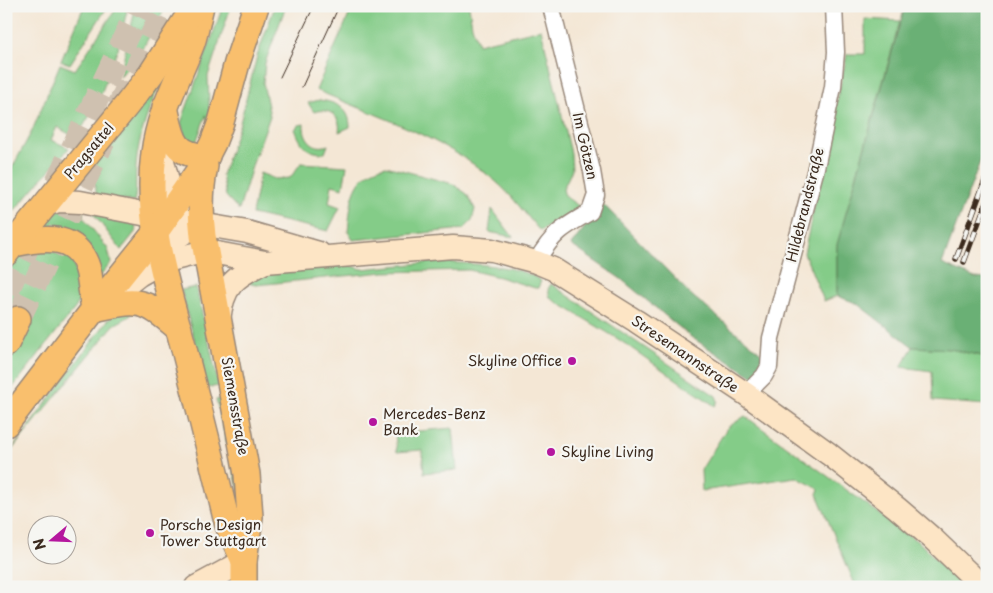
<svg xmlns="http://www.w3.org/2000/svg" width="993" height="593" viewBox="0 0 993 593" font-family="'Playpen Sans',sans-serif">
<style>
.green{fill:#84cc88;stroke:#607b53}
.forest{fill:#6bb074;stroke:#536d49}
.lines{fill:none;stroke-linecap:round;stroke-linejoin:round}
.primary-tunnel{stroke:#cfc1b0;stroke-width:25;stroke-dasharray:25 12;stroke-linecap:butt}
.minor-casing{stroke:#98887a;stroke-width:19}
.secondary-casing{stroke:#98887a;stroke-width:25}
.primary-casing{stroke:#98887a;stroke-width:28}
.minor{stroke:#fff;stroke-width:16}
.secondary{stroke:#fde5c5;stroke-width:22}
.primary{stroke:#f9bf6d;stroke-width:25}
.tram{stroke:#3b2a1e;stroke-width:1}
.rail-casing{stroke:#3b2a1e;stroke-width:5.5}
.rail{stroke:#f6f6f2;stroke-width:4;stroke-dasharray:11;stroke-linecap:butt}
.poi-dot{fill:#b5179e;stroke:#f6f6f2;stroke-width:2}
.labels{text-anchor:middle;stroke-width:4.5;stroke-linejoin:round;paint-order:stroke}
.street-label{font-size:14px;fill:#3b2a1e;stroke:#f6f6f2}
.poi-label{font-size:14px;fill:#3b2a1e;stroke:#f6f6f2;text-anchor:start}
</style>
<rect width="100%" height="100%" fill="#f6f6f2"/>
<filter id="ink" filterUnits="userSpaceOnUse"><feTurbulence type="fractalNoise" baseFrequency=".02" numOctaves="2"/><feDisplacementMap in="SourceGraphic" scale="10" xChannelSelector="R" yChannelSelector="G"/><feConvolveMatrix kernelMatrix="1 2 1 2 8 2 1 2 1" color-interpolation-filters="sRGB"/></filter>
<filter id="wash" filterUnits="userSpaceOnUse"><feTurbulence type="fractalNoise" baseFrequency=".0096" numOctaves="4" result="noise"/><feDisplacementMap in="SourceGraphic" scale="20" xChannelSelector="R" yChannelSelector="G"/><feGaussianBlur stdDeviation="1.12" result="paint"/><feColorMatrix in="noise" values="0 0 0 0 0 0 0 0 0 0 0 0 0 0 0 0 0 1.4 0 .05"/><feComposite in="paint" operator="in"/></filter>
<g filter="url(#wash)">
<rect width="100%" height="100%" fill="#f4e7d5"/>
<g class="green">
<path d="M 84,6 L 108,6 L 70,64 L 61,61 Z"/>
<path d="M 118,6 L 128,6 L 118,49 L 98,102 L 76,138 L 57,127 L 51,140 L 69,148 L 6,220 L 6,179 L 32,131 L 60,64 L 75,70 Z"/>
<path d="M 136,6 L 166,6 L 144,46 L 119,78 Z"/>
<path d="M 223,6 L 231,6 L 208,76 L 210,130 L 206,115 L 195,145 L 187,144 L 181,123 Z"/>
<path d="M 275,6 L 286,6 L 265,63 L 263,83 L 270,116 L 253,163 L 239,210 L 226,196 L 222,175 L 240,123 L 257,56 Z"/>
<path d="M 353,6 L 469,6 L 472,26 L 478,44 L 541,29 L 571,153 L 572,170 L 563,189 L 564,193 L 566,197 L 580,207 L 570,215 L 540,231 C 525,214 511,194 494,180 C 443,137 377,116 316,90 Z"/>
<path d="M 865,19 L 900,21 L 837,245 L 837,296 L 824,301 L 804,253 L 847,54 L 865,54 Z"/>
<path d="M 163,77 C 150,106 138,135 136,167 C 135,179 137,191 134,202 L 96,197 C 97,185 92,178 84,170 Z"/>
<path d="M 319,100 C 336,102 350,108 350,127 L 339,132 C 342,116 328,107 314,112 L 308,103 Z"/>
<path d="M 304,124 C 303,137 313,151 328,145 L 325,153 C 306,153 301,145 295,129 L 299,125 Z"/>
<path d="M 301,163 L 347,166 L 343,188 L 332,185 L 329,203 L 340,207 L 328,231 L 252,214 L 260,173 L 275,179 L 290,178 Z"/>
<path d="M 386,166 L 453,184 L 467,194 L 475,209 L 472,221 L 464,229 L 353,240 L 348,232 C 351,202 351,173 386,166 Z"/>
<path d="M 492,209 L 513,237 L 489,232 Z"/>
<path d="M 60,210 L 83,210 L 83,217 L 108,249 L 111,263 L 98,279 L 34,229 L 42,220 Z"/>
<path d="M 93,213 L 135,223 L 136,231 L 121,250 Z"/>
<path d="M 30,247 L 71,256 L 82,291 L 76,307 L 6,396 L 6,363 L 27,324 L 6,314 L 6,267 L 12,259 Z"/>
<path d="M 434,262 C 461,263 521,264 541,281 L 538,288 L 535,288 L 499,277 L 469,270 L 384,272 L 256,285 L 251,284 L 248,281 L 256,274 L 346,264 L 362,269 Z"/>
<path d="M 551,284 L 716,396 L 718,401 L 715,406 L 618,339 L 550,298 L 548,289 Z"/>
<path d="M 196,287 L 219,386 L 207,388 L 181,290 Z"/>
<path d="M 132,310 L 130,316 L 114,325 L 6,457 L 108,320 L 119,312 Z"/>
<path d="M 913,347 L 950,349 L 987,357 L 987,405 L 933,401 L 932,371 L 901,367 Z"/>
<path d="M 222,398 L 244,511 L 216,400 Z"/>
<path d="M 745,416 L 921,544 L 963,587 L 856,587 L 817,494 L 819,489 L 796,477 L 702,491 L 701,470 L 727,428 Z"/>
<path d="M 453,428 L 457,470 L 424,473 L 422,450 L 397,452 L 395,433 Z"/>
</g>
<g class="forest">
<path d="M 905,6 L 987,6 L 987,143 L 942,264 L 975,278 L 987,279 L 987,357 L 950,349 L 913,347 L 856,303 L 837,296 L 837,245 Z"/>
<path d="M 603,204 L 690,294 L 766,357 L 755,378 L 691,337 L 621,279 L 571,245 Z"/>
</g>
</g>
<g filter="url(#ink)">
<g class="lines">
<g class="primary-tunnel">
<path d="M 119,107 L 166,6"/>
<path d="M 57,183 L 140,6"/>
<path d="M 6,292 L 38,224"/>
<path d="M 18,319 L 103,141"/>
</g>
<defs>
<g id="minor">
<path d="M 536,262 C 553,233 562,228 590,212 L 596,195 L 592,171 L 551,6"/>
<path d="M 746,394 L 764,376 L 769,367 L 771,338 L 815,172 L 833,87 L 836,52 L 834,6"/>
</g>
<g id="secondary">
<path d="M 158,141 L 170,189 L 179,219"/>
<path d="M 45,205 L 59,201 L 80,202 L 153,216 L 247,232 L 319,253"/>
<path d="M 162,262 C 167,239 182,234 201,223"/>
<path d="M 111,297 L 139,275 L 162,262 L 206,251 L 265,262 L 453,247 L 492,250 L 536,262 L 553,269 L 636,321 L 746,394 L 829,454 L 897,508 L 933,539 L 983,587"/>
<path d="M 219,320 C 223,285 234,277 265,262"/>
<path d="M 196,587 L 244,561"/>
</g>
<g id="primary">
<path d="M 201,6 C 198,18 196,31 192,43 C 178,80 159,113 154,153 C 145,221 167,285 184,349 C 198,404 212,459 225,514 L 228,525 L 244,561"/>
<path d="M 165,107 C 172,136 172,156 207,156"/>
<path d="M 205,166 C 200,190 200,211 203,236 L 247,474 L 250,517 L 244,561 L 244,587"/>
<path d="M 13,244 C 45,237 80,232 89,274 C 91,286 92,298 94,309"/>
<path d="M 6,253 L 126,106 L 151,74 L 194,7"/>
<path d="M 94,309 C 139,299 143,298 179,329"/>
<path d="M 6,344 L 18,319"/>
<path d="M 6,424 L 94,309 L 155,233 L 198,172 L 213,143 L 221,122 L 237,63 L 256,6"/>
</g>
</defs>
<use href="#minor" class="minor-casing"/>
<use href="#secondary" class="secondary-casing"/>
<use href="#primary" class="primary-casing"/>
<use href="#minor" class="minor"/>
<use href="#secondary" class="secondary"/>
<use href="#primary" class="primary"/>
<g class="tram">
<path d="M 280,77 L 314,6"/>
<path d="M 302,87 L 339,6"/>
</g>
<defs>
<g id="rail">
<path d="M 956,259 L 987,175"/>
<path d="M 964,262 L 987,200"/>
</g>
</defs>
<use href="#rail" class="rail-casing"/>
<use href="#rail" class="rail"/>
</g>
</g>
<g class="poi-dot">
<circle cx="572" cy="361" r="5"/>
<circle cx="373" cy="422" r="5"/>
<circle cx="551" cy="452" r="5"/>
<circle cx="150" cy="533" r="5"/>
</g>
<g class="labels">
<g class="street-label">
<text transform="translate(585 146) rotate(77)" y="5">Im Götzen</text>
<text transform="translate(89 151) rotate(-50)" y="5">Pragsattel</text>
<text transform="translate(805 205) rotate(-76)" y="5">Hildebrandstraße</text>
<text transform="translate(685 354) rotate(34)" y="5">Stresemannstraße</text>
<text transform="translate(235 406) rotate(80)" y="5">Siemensstraße</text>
</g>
<g class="poi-label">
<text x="562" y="366" text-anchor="end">Skyline Office</text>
<text x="383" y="419">Mercedes-Benz<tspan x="383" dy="16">Bank</tspan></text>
<text x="561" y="457">Skyline Living</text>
<text x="160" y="530">Porsche Design<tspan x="160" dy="16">Tower Stuttgart</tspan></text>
</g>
</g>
<rect width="993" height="593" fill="none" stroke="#f6f6f2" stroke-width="25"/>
<g transform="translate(52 540) rotate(251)"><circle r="24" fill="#f6f6f2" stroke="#aba49d"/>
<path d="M0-4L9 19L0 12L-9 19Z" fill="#b5179e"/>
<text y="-8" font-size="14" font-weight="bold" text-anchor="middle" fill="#3b2a1e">N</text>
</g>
</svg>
